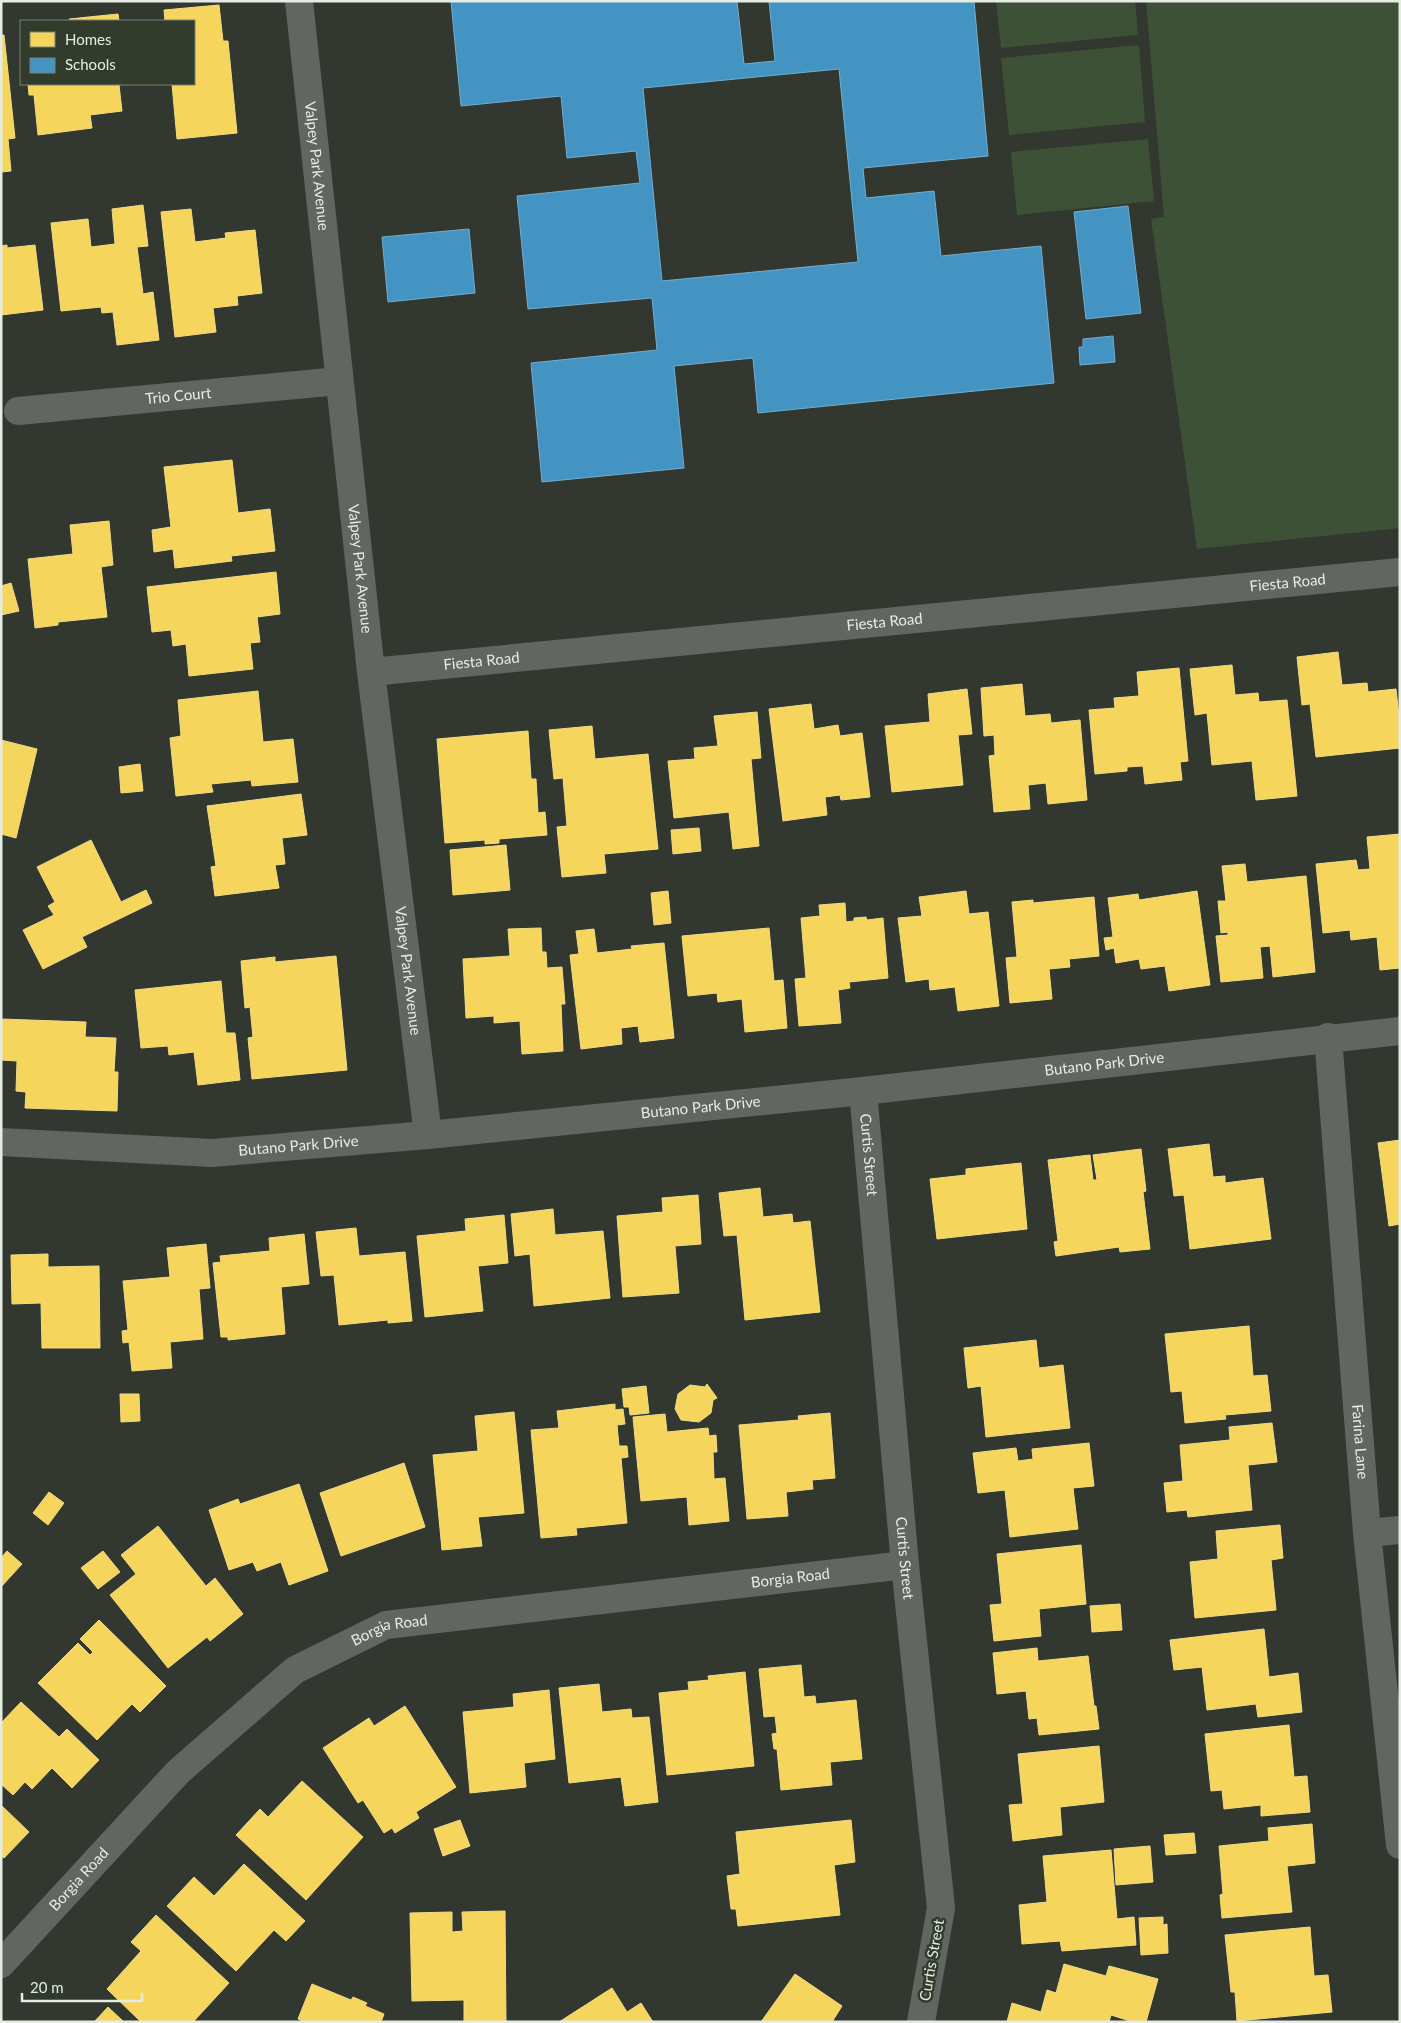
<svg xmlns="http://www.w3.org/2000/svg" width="1401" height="2023" viewBox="0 0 1401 2023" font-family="Lato,sans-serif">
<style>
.green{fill:#3c5135}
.homes{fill:#f6d55c;stroke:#f1dc84}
.schools{fill:#4393c3;stroke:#74aecd;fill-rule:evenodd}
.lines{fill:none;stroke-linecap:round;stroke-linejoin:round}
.minor{stroke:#626660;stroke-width:28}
.labels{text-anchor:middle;stroke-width:5;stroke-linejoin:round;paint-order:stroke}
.street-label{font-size:15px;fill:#e6ece3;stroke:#313c2d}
</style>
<rect width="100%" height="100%" fill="#323830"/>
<g class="green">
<path d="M 996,1 L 1135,1 L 1138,35 L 1001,48 Z"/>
<path d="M 1146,1 L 1400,1 L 1400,528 L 1197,549 L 1151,219 L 1164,217 Z"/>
<path d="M 1139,45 L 1145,122 L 1009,135 L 1001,58 Z"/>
<path d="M 1148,139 L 1154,201 L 1017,215 L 1011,152 Z"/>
</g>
<g class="homes">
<path d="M 219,5 L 223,41 L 228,41 L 237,133 L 177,139 L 172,84 L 194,84 L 194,21 L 165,21 L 164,10 Z"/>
<path d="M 118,14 L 119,21 L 70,21 L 69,19 Z"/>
<path d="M 1,35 L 4,35 L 15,138 L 8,139 L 11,171 L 1,172 Z"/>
<path d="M 28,84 L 126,84 L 119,85 L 122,111 L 90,115 L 92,128 L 38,135 L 34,95 L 29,95 Z"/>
<path d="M 143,205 L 148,246 L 137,247 L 143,294 L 153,292 L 159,340 L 117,345 L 113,312 L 102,313 L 101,307 L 61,311 L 51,223 L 88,219 L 91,247 L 115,244 L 112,209 Z"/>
<path d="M 191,209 L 195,242 L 226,238 L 225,233 L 255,230 L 262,293 L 237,296 L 238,305 L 213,308 L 216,332 L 175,337 L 161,212 Z"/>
<path d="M 7,245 L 7,248 L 35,245 L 43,310 L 1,315 L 1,246 Z"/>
<path d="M 232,460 L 238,513 L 270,509 L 275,551 L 231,556 L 232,561 L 175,568 L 173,549 L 154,552 L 152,530 L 171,527 L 164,467 Z"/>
<path d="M 109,521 L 113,565 L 101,567 L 107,617 L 58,622 L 58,625 L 35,628 L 28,559 L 73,554 L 70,525 Z"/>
<path d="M 276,572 L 280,614 L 257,617 L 260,642 L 250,643 L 253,669 L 189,676 L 186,644 L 173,646 L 171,630 L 152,632 L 147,587 Z"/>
<path d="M 11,583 L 19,611 L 1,615 L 1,586 Z"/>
<path d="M 1338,652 L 1342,685 L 1367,683 L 1368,692 L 1396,689 L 1400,726 L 1400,748 L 1316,757 L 1310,704 L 1302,705 L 1297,657 Z"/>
<path d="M 1232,665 L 1235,695 L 1258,693 L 1259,702 L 1287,700 L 1297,796 L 1256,800 L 1252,761 L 1212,765 L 1207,713 L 1195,715 L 1190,669 Z"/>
<path d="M 1179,668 L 1188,761 L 1180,762 L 1182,780 L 1145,784 L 1143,766 L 1127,767 L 1127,771 L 1095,774 L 1089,710 L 1115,708 L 1114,698 L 1139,696 L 1137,672 Z"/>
<path d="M 1022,684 L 1025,716 L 1050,714 L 1051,723 L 1080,720 L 1087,800 L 1048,804 L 1046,783 L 1028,785 L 1030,809 L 994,812 L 989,756 L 995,755 L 994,735 L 984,736 L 981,688 Z"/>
<path d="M 967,689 L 972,734 L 958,735 L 963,785 L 892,792 L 885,726 L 930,722 L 928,694 Z"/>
<path d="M 258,691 L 263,742 L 293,739 L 298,782 L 252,786 L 251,780 L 211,784 L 213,792 L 176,796 L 170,738 L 181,736 L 178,700 Z"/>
<path d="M 811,704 L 814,729 L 838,725 L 840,736 L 862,733 L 870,797 L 841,800 L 840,795 L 825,797 L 827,815 L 783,821 L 769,709 Z"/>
<path d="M 757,712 L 761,758 L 751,759 L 759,846 L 733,849 L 729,812 L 674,818 L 668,761 L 695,759 L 694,748 L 718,746 L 714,716 Z"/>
<path d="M 592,726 L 595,759 L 648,754 L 658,849 L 604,854 L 606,873 L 562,877 L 557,827 L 567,826 L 563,778 L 554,779 L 549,730 Z"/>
<path d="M 528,731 L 531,779 L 536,779 L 538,813 L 545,812 L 547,835 L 499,839 L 499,843 L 485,844 L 485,840 L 445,843 L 437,739 Z"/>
<path d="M 1,740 L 37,749 L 16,838 L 1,834 Z"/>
<path d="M 140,764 L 143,791 L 121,793 L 119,767 Z"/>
<path d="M 301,794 L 307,835 L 282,838 L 285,864 L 275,865 L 279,888 L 215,896 L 211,867 L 216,866 L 207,806 Z"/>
<path d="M 699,828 L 701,851 L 673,854 L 671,830 Z"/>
<path d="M 1400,834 L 1400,968 L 1380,970 L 1377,937 L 1351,940 L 1350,930 L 1323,933 L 1316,864 L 1356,860 L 1358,870 L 1370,869 L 1367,837 Z"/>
<path d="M 91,840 L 121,902 L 146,890 L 152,903 L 82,937 L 87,947 L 43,969 L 23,930 L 54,915 L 48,906 L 55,902 L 37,867 Z"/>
<path d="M 506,845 L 510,890 L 453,895 L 450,850 Z"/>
<path d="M 1245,864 L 1247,882 L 1306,876 L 1315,972 L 1273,977 L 1270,946 L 1260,947 L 1263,978 L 1221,982 L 1216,936 L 1228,935 L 1228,932 L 1221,933 L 1218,901 L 1226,901 L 1222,866 Z"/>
<path d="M 668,891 L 671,923 L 654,925 L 651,893 Z"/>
<path d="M 966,891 L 969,914 L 988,912 L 999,1006 L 958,1011 L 955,987 L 930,990 L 929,979 L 906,982 L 898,918 L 922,916 L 919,897 Z"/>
<path d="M 1197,891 L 1210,985 L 1169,991 L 1165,966 L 1141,969 L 1139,959 L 1116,963 L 1114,948 L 1106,950 L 1104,938 L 1113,937 L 1108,898 L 1138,894 L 1139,900 Z"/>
<path d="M 1094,897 L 1099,956 L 1069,959 L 1070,967 L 1049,969 L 1052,999 L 1010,1003 L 1006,958 L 1017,957 L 1012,902 L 1033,900 L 1033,903 Z"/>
<path d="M 845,903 L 846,922 L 854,921 L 854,918 L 866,917 L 867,920 L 883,918 L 888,978 L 849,982 L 850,988 L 838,990 L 841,1023 L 799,1026 L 795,979 L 806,978 L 801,918 L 820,916 L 819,905 Z"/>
<path d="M 541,928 L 542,952 L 546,952 L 547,968 L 562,967 L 565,1004 L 561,1004 L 563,1051 L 522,1054 L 520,1021 L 494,1023 L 494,1016 L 466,1018 L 463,959 L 510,956 L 508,929 Z"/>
<path d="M 769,928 L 774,981 L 783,980 L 787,1028 L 745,1032 L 742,999 L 718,1002 L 717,993 L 688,996 L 682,936 Z"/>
<path d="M 594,929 L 597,953 L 632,949 L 631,946 L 664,943 L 674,1038 L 640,1042 L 638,1026 L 621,1028 L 622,1044 L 581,1049 L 570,955 L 579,954 L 576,931 Z"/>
<path d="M 336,956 L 347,1070 L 252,1079 L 248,1038 L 253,1037 L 250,1007 L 245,1008 L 241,961 L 275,957 L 275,962 Z"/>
<path d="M 221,981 L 226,1033 L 235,1033 L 240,1080 L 198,1085 L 194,1052 L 169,1055 L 168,1046 L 141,1048 L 135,990 Z"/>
<path d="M 1,1019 L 86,1022 L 85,1037 L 116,1038 L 114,1072 L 118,1072 L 117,1111 L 25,1108 L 26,1092 L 16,1091 L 17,1061 L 1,1060 Z"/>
<path d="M 1400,1140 L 1400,1224 L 1389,1226 L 1378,1143 Z"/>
<path d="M 1209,1144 L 1213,1177 L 1225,1176 L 1225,1183 L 1263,1178 L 1271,1239 L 1190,1249 L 1184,1195 L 1174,1196 L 1168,1149 Z"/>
<path d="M 1141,1149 L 1146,1191 L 1143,1192 L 1150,1249 L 1120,1252 L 1119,1247 L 1056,1256 L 1054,1242 L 1058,1241 L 1048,1160 L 1090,1155 L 1093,1180 L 1097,1180 L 1093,1155 Z"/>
<path d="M 1021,1163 L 1027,1229 L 937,1239 L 930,1179 L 966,1175 L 966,1169 Z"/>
<path d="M 760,1188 L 763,1217 L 792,1214 L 793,1223 L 810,1221 L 820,1312 L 745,1320 L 737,1235 L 724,1236 L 719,1193 Z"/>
<path d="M 698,1195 L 701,1244 L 675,1246 L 679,1293 L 623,1297 L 617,1216 L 663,1212 L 662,1198 Z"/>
<path d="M 553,1209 L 555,1235 L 603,1231 L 610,1298 L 534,1306 L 530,1254 L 515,1256 L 511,1214 Z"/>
<path d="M 504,1215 L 508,1263 L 478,1266 L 483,1311 L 425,1317 L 417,1236 L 466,1231 L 465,1219 Z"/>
<path d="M 356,1228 L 359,1256 L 405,1252 L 412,1321 L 388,1323 L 388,1320 L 339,1325 L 334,1275 L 321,1276 L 316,1232 Z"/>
<path d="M 304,1234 L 309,1284 L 281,1287 L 285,1334 L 228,1340 L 228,1337 L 221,1337 L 213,1263 L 221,1262 L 220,1256 L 270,1251 L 269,1238 Z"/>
<path d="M 206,1244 L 210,1288 L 199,1289 L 203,1339 L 170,1342 L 172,1368 L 132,1371 L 129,1342 L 123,1343 L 122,1331 L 128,1330 L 123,1281 L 170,1277 L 167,1248 Z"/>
<path d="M 48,1254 L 48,1267 L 99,1266 L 100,1348 L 42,1348 L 41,1303 L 12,1304 L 11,1255 Z"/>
<path d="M 1249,1326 L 1253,1376 L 1267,1375 L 1271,1411 L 1225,1415 L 1226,1419 L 1185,1423 L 1182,1391 L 1171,1392 L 1165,1334 Z"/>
<path d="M 1036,1340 L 1039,1368 L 1063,1365 L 1070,1428 L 986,1437 L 981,1386 L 968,1388 L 964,1348 Z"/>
<path d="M 707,1384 L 717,1398 L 713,1400 L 711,1413 L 699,1422 L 681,1420 L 675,1409 L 678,1394 L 690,1385 L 705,1387 Z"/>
<path d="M 646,1386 L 649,1413 L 630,1415 L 629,1407 L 624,1407 L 622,1389 Z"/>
<path d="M 120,1394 L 139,1394 L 140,1421 L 121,1422 Z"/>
<path d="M 615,1404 L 615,1410 L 623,1409 L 625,1424 L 617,1425 L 619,1446 L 627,1446 L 628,1457 L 621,1458 L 627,1523 L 576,1528 L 577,1535 L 541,1538 L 531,1430 L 559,1428 L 557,1411 Z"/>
<path d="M 514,1412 L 524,1513 L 478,1517 L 482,1546 L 442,1550 L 433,1455 L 478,1451 L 475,1416 Z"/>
<path d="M 830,1413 L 835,1478 L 812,1480 L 813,1489 L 786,1492 L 788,1516 L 747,1519 L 739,1425 L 799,1420 L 798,1416 Z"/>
<path d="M 665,1414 L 667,1432 L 708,1428 L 709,1436 L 716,1435 L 717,1452 L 713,1452 L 714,1479 L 725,1478 L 729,1521 L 689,1525 L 687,1497 L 641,1501 L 633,1417 Z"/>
<path d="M 1272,1423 L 1277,1462 L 1248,1465 L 1252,1510 L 1188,1517 L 1187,1510 L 1167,1512 L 1164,1483 L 1183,1481 L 1180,1445 L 1230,1440 L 1229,1427 Z"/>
<path d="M 1089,1443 L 1094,1486 L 1073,1488 L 1078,1529 L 1010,1537 L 1005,1490 L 978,1493 L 973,1453 L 1016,1448 L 1018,1461 L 1033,1459 L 1032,1449 Z"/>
<path d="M 404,1463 L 425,1527 L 341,1556 L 320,1493 Z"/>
<path d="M 299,1484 L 328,1571 L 289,1585 L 281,1562 L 257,1571 L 253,1562 L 229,1570 L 209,1510 L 238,1499 L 240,1504 Z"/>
<path d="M 49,1492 L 64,1503 L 48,1525 L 33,1513 Z"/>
<path d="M 1280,1525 L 1283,1558 L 1271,1560 L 1276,1610 L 1195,1618 L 1190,1562 L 1218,1559 L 1216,1531 Z"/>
<path d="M 158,1526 L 206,1586 L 215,1578 L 243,1614 L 210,1641 L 207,1637 L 168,1668 L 110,1595 L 136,1574 L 121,1555 Z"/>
<path d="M 1081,1545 L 1086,1604 L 1039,1609 L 1041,1636 L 994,1641 L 990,1605 L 1002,1604 L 997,1554 Z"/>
<path d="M 7,1551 L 22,1564 L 1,1587 L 1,1558 Z"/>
<path d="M 103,1551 L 120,1572 L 98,1589 L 81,1568 Z"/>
<path d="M 1120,1604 L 1122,1630 L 1092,1632 L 1090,1606 Z"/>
<path d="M 99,1620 L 166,1686 L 140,1712 L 132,1704 L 97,1740 L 38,1683 L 78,1643 L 90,1655 L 93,1652 L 80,1639 Z"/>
<path d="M 1264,1629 L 1269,1677 L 1298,1673 L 1302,1712 L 1258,1717 L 1256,1704 L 1207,1710 L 1202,1667 L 1174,1670 L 1170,1640 Z"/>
<path d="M 1037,1648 L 1038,1661 L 1088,1656 L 1094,1706 L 1096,1706 L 1099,1729 L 1039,1735 L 1037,1718 L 1029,1719 L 1026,1691 L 997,1694 L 993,1653 Z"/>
<path d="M 801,1665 L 804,1697 L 815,1696 L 816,1704 L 856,1700 L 862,1759 L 830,1762 L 832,1785 L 781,1790 L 777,1749 L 774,1749 L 772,1734 L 777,1733 L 775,1716 L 764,1717 L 759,1669 Z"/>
<path d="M 745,1672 L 754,1766 L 667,1775 L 659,1693 L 689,1690 L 688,1682 L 709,1680 L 708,1676 Z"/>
<path d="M 599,1684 L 602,1712 L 631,1709 L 632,1718 L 649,1717 L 658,1802 L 625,1806 L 621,1777 L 569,1783 L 559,1688 Z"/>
<path d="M 549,1690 L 555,1759 L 524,1763 L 526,1787 L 470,1793 L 463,1712 L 514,1707 L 513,1694 Z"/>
<path d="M 21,1702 L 59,1737 L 67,1729 L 99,1760 L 72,1788 L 52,1768 L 32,1789 L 25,1782 L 13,1795 L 1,1784 L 1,1723 Z"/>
<path d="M 405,1706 L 456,1787 L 416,1812 L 419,1818 L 395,1833 L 392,1828 L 384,1833 L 363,1800 L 358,1803 L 323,1748 L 369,1718 L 374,1726 Z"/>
<path d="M 1289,1725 L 1294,1777 L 1307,1776 L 1310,1812 L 1261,1816 L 1261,1805 L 1224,1809 L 1222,1790 L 1211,1791 L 1205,1734 Z"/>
<path d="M 1099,1746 L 1104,1802 L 1060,1807 L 1062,1835 L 1013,1841 L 1009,1805 L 1023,1804 L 1018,1754 Z"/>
<path d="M 302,1781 L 363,1837 L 306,1900 L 236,1835 L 260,1809 L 268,1817 Z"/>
<path d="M 1,1805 L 29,1832 L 4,1858 L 1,1856 Z"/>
<path d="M 460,1820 L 470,1846 L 443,1856 L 434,1829 Z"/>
<path d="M 851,1820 L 855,1862 L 834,1865 L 840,1915 L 738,1926 L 736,1909 L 731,1909 L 727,1876 L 740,1874 L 736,1832 Z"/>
<path d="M 1312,1824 L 1315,1863 L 1287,1866 L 1292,1912 L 1222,1918 L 1220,1895 L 1223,1894 L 1219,1846 L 1269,1841 L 1268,1828 Z"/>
<path d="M 1194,1833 L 1196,1853 L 1166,1855 L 1164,1835 Z"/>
<path d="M 1150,1846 L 1153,1882 L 1116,1885 L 1114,1849 Z"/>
<path d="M 1111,1850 L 1117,1919 L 1134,1917 L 1136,1945 L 1062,1951 L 1060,1941 L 1022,1944 L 1019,1905 L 1047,1902 L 1043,1856 Z"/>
<path d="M 244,1864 L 305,1921 L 286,1941 L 274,1930 L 236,1971 L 167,1906 L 194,1877 L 214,1896 Z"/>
<path d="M 505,1911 L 506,2022 L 464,2022 L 464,2000 L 412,2001 L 410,1913 L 452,1912 L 452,1932 L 463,1931 L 462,1912 Z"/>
<path d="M 156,1915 L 229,1983 L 193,2022 L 141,2022 L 107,1989 L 141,1951 L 131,1942 Z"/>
<path d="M 1163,1917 L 1163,1925 L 1167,1924 L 1168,1953 L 1141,1955 L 1139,1918 Z"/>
<path d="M 1310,1927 L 1314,1976 L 1328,1975 L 1332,2012 L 1237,2021 L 1235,1992 L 1231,1992 L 1225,1935 Z"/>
<path d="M 1064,1964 L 1106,1976 L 1109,1966 L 1158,1979 L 1146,2022 L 1133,2022 L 1111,2015 L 1109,2022 L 1007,2022 L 1012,2003 L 1041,2012 L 1047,1990 L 1056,1993 Z"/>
<path d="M 795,1974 L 842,2006 L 832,2022 L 761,2022 Z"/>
<path d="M 312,1984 L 351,2000 L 353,1997 L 367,2003 L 365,2006 L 384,2014 L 381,2022 L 305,2022 L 298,2019 Z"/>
<path d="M 612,1988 L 627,2012 L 641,2003 L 653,2022 L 559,2022 Z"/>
<path d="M 108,2007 L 124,2022 L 94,2022 Z"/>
</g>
<g class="schools">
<path d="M 451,1 L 737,1 L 744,64 L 775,61 L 769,1 L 974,1 L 988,156 L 863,168 L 866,198 L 934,191 L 941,256 L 1041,246 L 1054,383 L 758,413 L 753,358 L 674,366 L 684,468 L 542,482 L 531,363 L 657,350 L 652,298 L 528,309 L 517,196 L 640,183 L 636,151 L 567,158 L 561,96 L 461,106 ZM 839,69 L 858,262 L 662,281 L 643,88 Z"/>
<path d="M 1128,206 L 1141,313 L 1086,319 L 1074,212 Z"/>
<path d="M 469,229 L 475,293 L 388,302 L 382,237 Z"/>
<path d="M 1113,336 L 1115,362 L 1080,365 L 1079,347 L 1083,347 L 1083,339 Z"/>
</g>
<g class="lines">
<g class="minor">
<path id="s1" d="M 299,1 L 371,672 L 428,1135"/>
<path id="s2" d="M 18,411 L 339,381"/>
<path id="s3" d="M 371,672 L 1400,572"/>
<path id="s4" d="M 1328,1037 L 1367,1533 L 1400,1845"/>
<path id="s5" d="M 863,1091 L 905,1565 L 941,1908 L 921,2022"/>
<path id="s6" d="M 1,1142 L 212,1153 L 428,1135 L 863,1091 L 1400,1031"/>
<path d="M 1367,1533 L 1400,1530"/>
<path id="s7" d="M 1,1964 L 178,1772 L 295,1670 L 386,1625 L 905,1565"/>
</g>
</g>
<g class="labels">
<g class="street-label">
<text dy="5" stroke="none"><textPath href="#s1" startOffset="166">Valpey Park Avenue</textPath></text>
<text dy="5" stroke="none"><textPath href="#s2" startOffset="161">Trio Court</textPath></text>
<text dy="5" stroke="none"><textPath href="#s1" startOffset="571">Valpey Park Avenue</textPath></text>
<text dy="5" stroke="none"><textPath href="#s3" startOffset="921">Fiesta Road</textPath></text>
<text dy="5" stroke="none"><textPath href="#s3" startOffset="516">Fiesta Road</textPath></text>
<text dy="5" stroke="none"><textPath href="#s3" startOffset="111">Fiesta Road</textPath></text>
<text dy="5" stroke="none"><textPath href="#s1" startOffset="976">Valpey Park Avenue</textPath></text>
<text dy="5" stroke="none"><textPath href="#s6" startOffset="1108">Butano Park Drive</textPath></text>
<text dy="5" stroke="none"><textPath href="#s6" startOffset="702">Butano Park Drive</textPath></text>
<text dy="5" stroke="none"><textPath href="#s6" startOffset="298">Butano Park Drive</textPath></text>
<text dy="5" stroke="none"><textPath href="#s5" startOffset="64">Curtis Street</textPath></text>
<text dy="5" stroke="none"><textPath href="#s4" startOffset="406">Farina Lane</textPath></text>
<text dy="5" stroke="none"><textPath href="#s5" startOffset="469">Curtis Street</textPath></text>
<text dy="5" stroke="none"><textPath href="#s7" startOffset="925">Borgia Road</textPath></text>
<text dy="5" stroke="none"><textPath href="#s7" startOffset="520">Borgia Road</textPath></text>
<text dy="5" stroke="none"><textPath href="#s7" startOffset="115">Borgia Road</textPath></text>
<text transform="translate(932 1960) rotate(-80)" y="5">Curtis Street</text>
</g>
</g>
<rect width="1401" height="2023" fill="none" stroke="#e6ece3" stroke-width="5"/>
<rect x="20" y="20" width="175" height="65" fill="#313c2d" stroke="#798276"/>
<rect x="30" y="32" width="25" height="15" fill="#f6d55c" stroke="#798276"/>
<text x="65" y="45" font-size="15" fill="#e6ece3">Homes</text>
<rect x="30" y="58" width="25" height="15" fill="#4393c3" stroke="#798276"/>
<text x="65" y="70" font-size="15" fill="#e6ece3">Schools</text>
<path d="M22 1993v8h120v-8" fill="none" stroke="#e6ece3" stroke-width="2.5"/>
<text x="30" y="1993" font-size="15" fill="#e6ece3" stroke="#313c2d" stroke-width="4" paint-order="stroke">20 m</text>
</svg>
